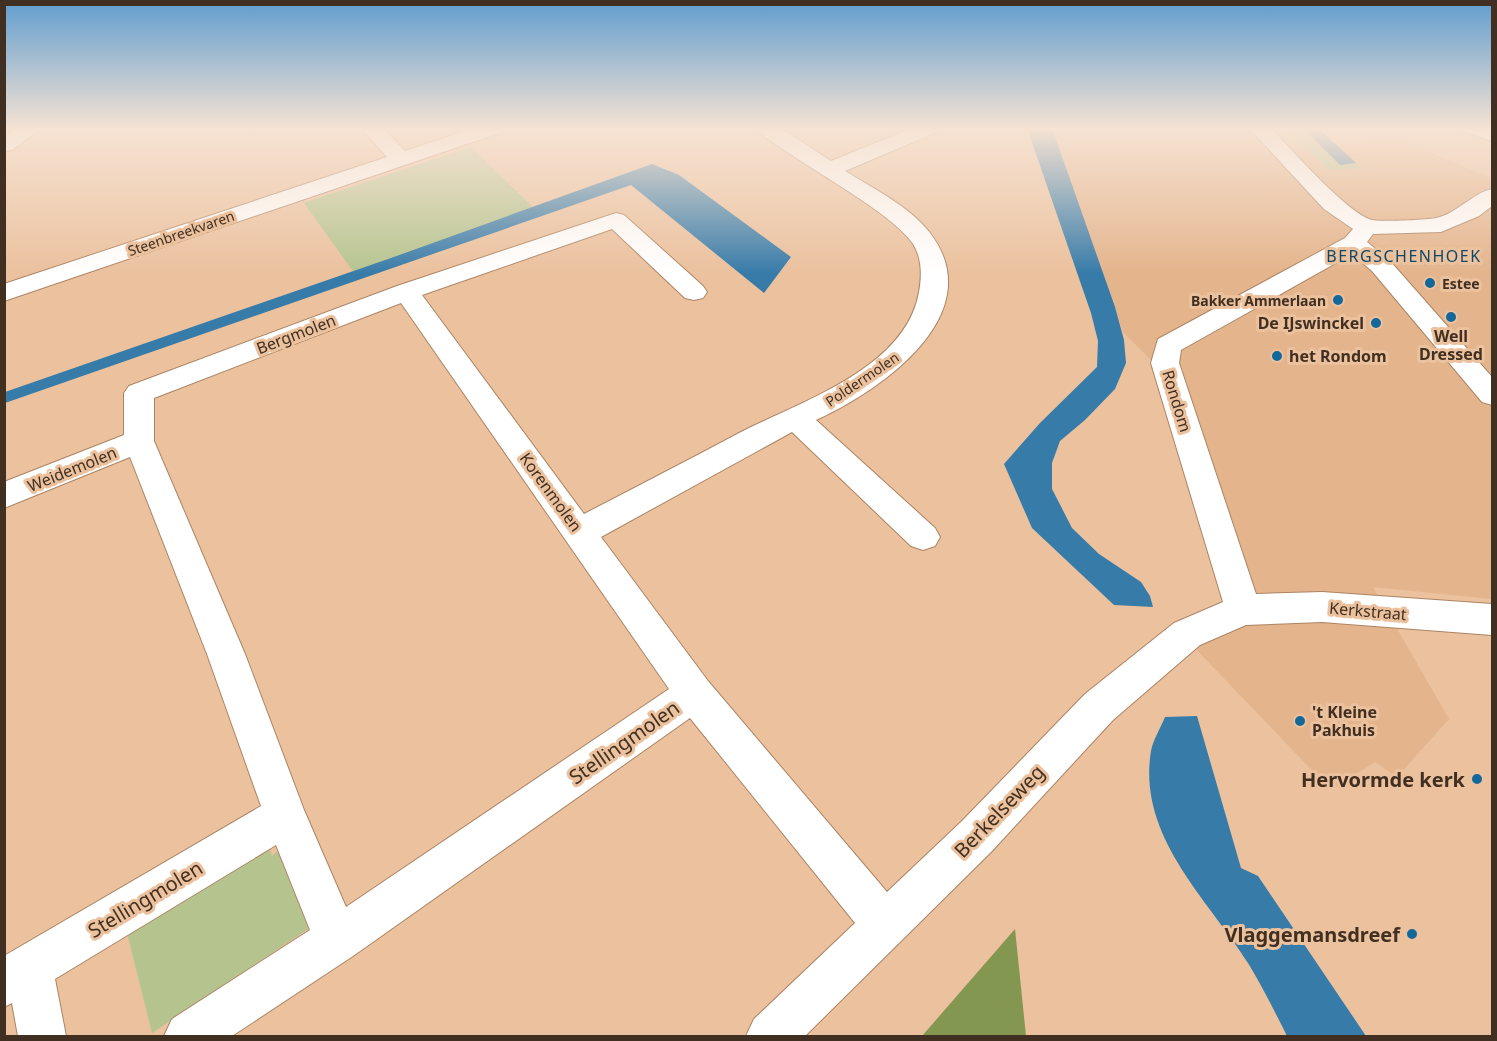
<svg xmlns="http://www.w3.org/2000/svg" width="1497" height="1041" viewBox="0 0 1497 1041" font-family="'Noto Sans',sans-serif">
	<style>
		.built { fill: #e4b48c }
		.green { fill: #b5c48f }
		.forest { fill: #849750 }
		.water { fill: #377ba9 }
		.lines { fill: none; stroke-linecap: round; stroke-linejoin: round }
		.minor-casing { stroke: #ac8463; stroke-width: 2 }
		.minor { fill: #fff; fill-rule: evenodd }
		.poi-dot { fill: #146899; stroke: #ebc19e; stroke-width: 2 }
		.labels { text-anchor: middle; dominant-baseline: central; stroke-width: 6; stroke-linejoin: round; paint-order: stroke }
		.far-street-label { font-size: 14px; fill: #413022; stroke: #ebc19e }
		.far-poi-label { font-size: 14px; font-weight: bold; fill: #413022; stroke: #ebc19e; text-anchor: start }
		.far-quarter-label { font-size: 16px; letter-spacing: 1.5px; fill: #0f4769; stroke: #ebc19e }
		.poi-label { font-size: 16px; font-weight: bold; fill: #413022; stroke: #ebc19e; text-anchor: start }
		.street-label { font-size: 16px; fill: #413022; stroke: #ebc19e }
		.near-street-label { font-size: 20px; fill: #413022; stroke: #ebc19e }
		.near-poi-label { font-size: 20px; font-weight: bold; fill: #413022; stroke: #ebc19e; text-anchor: end }
	</style>
	<rect width="100%" height="100%" fill="#ebc19e"/>
	<polygon class="built" points="1047,128 1257,128 1278,149 1402,141 1492,178 1492,599 1373,587 1449,719 1397,777 1375,762 1331,790 1189,642 1250,616 1183,392 1123,332"/>
	<g class="green">
		<polygon points="1286,128 1303,128 1340,164 1356,163 1363,168 1328,170"/>
		<polygon points="471,147 537,211 355,274 304,203"/>
		<polygon points="266,839 272,856 283,846 314,925 152,1033 124,921"/>
	</g>
	<polygon class="forest" points="1015,929 1026,1036 922,1036"/>
	<g class="water">
		<polygon points="1027,128 1052,128 1115,307 1124,340 1126,363 1115,389 1085,420 1060,441 1052,463 1052,489 1072,528 1099,554 1141,582 1150,596 1153,607 1114,605 1032,528 1004,464 1040,423 1097,367 1098,341 1091,313"/>
		<polygon points="1303,128 1318,128 1356,163 1340,165"/>
		<polygon points="652,164 679,175 791,257 764,293 631,185 5,403 5,392 391,258"/>
		<path d="M1197,716L1241,868L1258,876L1366,1036H1287C1275,1012 1262,986 1248,963C1207,898 1137,836 1151,751C1153,740 1161,727 1165,717Z"/>
	</g>
	<g class="lines">
		<g class="minor-casing">
			<g id="minor">
				<polygon points="17,128 41,128 12,150 4,151 4,136"/>
				<polygon points="361,128 383,128 405,151 474,128 505,128 502,132 4,301 4,284 387,157"/>
				<path d="M757,128H781L831,161L912,128H940L937,132L845,171C874,189 909,206 930,233C992,314 880,391 816,420L935,528L940,537L935,546L923,550L911,546L792,432L601,537L708,681L887,892L962,821L1085,694L1174,623L1223,602L1151,363L1158,339L1345,238L1353,229L1324,209L1249,128H1271C1290,148 1348,214 1372,220C1381,222 1426,220 1436,218C1457,214 1472,193 1492,189V206L1479,216L1441,232L1373,234L1367,242L1390,261L1492,377V405L1482,402L1372,271L1352,254L1181,350L1179,363L1256,594L1322,592L1492,604V635L1322,622L1246,625L1200,645L1113,720L992,851L805,1036H746L754,1019L855,923L690,718L353,956L232,1036H164L172,1019L310,930L276,845L55,979L66,1036H18L12,1003L4,1007V956L261,806L207,654L130,457L4,508V482L124,435V393L129,386L397,286L616,213L624,215L703,286L707,292L703,298L694,300L685,298L612,229L422,295L584,514C636,487 689,460 741,432C802,401 906,368 919,292C922,276 922,258 913,244C895,216 819,174 789,153C778,146 764,138 757,128ZM401,303L669,689L346,907L304,810L245,654L154,441V398Z"/>
				<polygon points="1463,128 1492,128 1492,141 1466,132"/>
			</g>
		</g>
		<use href="#minor" class="minor"/>
	</g>
	<linearGradient id="sky" x2="0" y2="1"><stop stop-color="#619dcf"/><stop offset="0.47" stop-color="#f6e3d3"/><stop offset="1" stop-color="#f6e3d3" stop-opacity="0"/></linearGradient>
	<rect width="1497" height="274" fill="url(#sky)"/>
	<g class="poi-dot">
		<circle cx="1430" cy="283" r="6"/>
		<circle cx="1338" cy="300" r="6"/>
		<circle cx="1451" cy="317" r="6"/>
		<circle cx="1376" cy="323" r="6"/>
		<circle cx="1277" cy="356" r="6"/>
		<circle cx="1300" cy="721" r="6"/>
		<circle cx="1477" cy="779" r="6"/>
		<circle cx="1412" cy="934" r="6"/>
	</g>
	<g class="labels">
		<g class="far-street-label">
			<text transform="translate(181 233) rotate(-19)">Steenbreekvaren</text>
			<text transform="translate(862 379) rotate(-34)">Poldermolen</text>
		</g>
		<g class="far-poi-label">
			<text x="1442" y="283">Estee</text>
			<text x="1326" y="300" text-anchor="end">Bakker Ammerlaan</text>
		</g>
		<g class="far-quarter-label">
			<text x="1404" y="256">BERGSCHENHOEK</text>
		</g>
		<g class="poi-label">
			<text x="1364" y="323" text-anchor="end">De IJswinckel</text>
			<text x="1451" y="336" text-anchor="middle">Well<tspan x="1451" dy="18">Dressed</tspan></text>
			<text x="1289" y="356">het Rondom</text>
			<text x="1312" y="712">'t Kleine<tspan x="1312" dy="18">Pakhuis</tspan></text>
		</g>
		<g class="street-label">
			<text transform="translate(296 334) rotate(-21)">Bergmolen</text>
			<text transform="translate(1177 401) rotate(73)">Rondom</text>
			<text transform="translate(72 469) rotate(-22)">Weidemolen</text>
			<text transform="translate(551 492) rotate(54)">Korenmolen</text>
			<text transform="translate(1368 611) rotate(5)">Kerkstraat</text>
		</g>
		<g class="near-street-label">
			<text transform="translate(624 742) rotate(-35)">Stellingmolen</text>
			<text transform="translate(999 811) rotate(-46)">Berkelseweg</text>
			<text transform="translate(145 899) rotate(-31)">Stellingmolen</text>
		</g>
		<g class="near-poi-label">
			<text x="1465" y="779">Hervormde kerk</text>
			<text x="1400" y="934">Vlaggemansdreef</text>
		</g>
	</g>
	<rect width="1497" height="1041" fill="none" stroke="#413022" stroke-width="12"/>
</svg>
